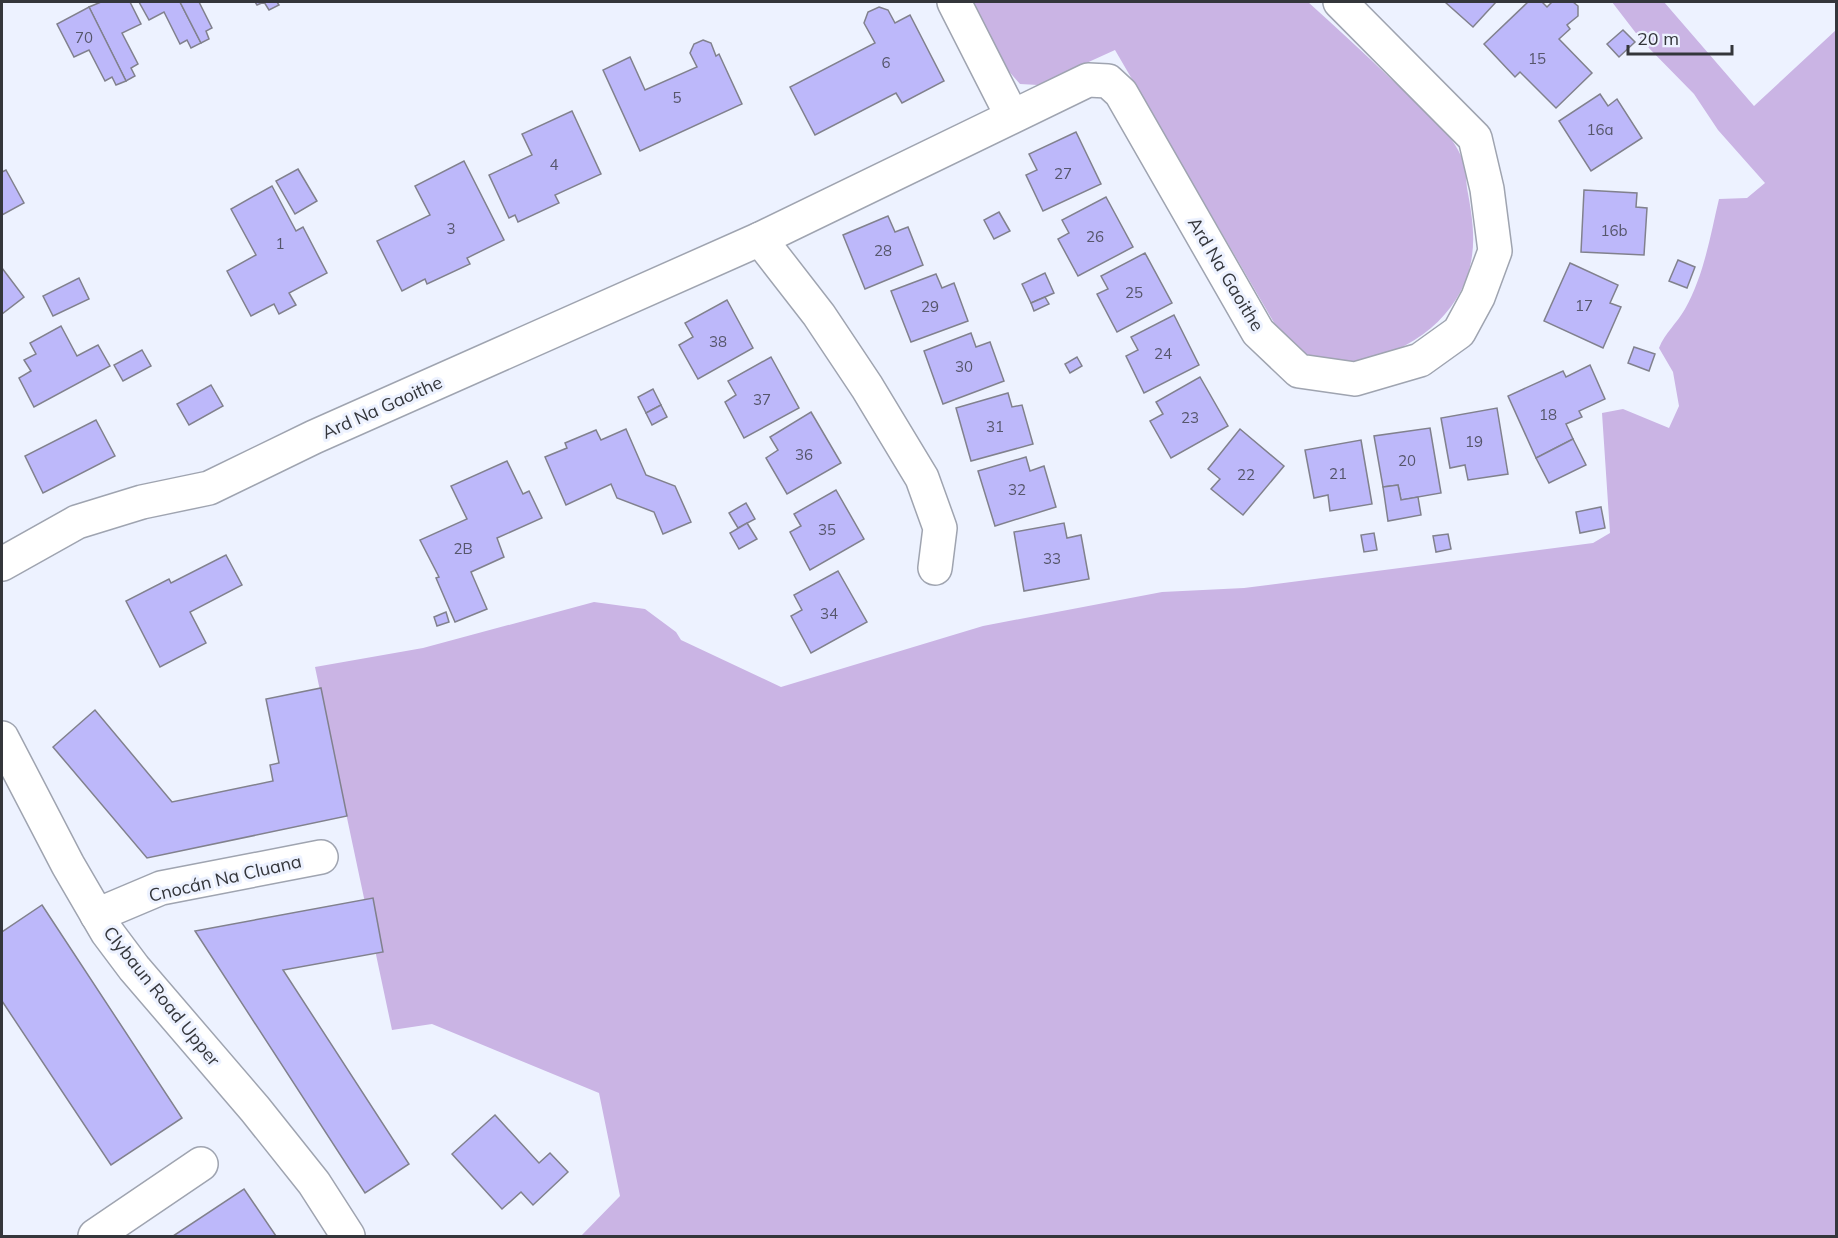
<svg xmlns="http://www.w3.org/2000/svg" width="1838" height="1238" viewBox="0 0 1838 1238" font-family="Mulish,sans-serif">
	<style>
		.green { fill: #cab4e4 }
		.building { fill: #bdb8fa; stroke: #81818d; stroke-width: 1.5 }
		.lines { fill: none; stroke-linecap: round; stroke-linejoin: round }
		.street-casing { stroke: #9fa4b0; stroke-width: 36 }
		.secondary-casing { stroke: #9fa4b0; stroke-width: 36 }
		.street { stroke: #fff; stroke-width: 33 }
		.secondary { stroke: #fff; stroke-width: 33 }
		.labels { text-anchor: middle; dominant-baseline: central; stroke-width: 6; stroke-linejoin: round; paint-order: stroke }
		.number-label { font-size: 15px; fill: #56566b }
		.street-label { font-size: 18px; fill: #34363b; stroke: #edf2ff }
	</style>
	<rect width="100%" height="100%" fill="#edf2ff"/>
	<g class="green">
		<path d="M972,2H1308C1336,27 1364,53 1391,79C1414,100 1453,131 1463,161C1466,169 1466,179 1467,188C1473,220 1478,250 1465,282C1445,331 1390,363 1338,362C1327,362 1313,361 1303,355C1294,350 1287,340 1280,333L1115,50L1038,85L1020,84L1006,68Z"/>
		<path d="M1612,2H1664L1754,106L1836,30V1236H581L620,1196L599,1093L432,1024L392,1030L315,667L423,648L594,602L645,609L676,632L681,640L781,687L983,626L1162,592L1244,588L1593,543L1610,533L1602,413L1623,409L1669,428L1679,406L1673,372L1659,348C1665,333 1677,323 1685,309C1704,275 1710,237 1719,199L1747,198L1765,183L1718,130L1694,94L1642,41Z"/>
	</g>
	<g class="building">
		<polygon points="101,2 130,2 141,24 122,33 138,64 131,68 135,76 126,81 89,7"/>
		<polygon points="139,2 180,2 201,43 191,48 187,40 180,44 164,12 149,20"/>
		<polygon points="180,2 199,2 212,28 206,31 209,39 201,43"/>
		<polygon points="255,2 277,2 279,5 269,10 264,2 257,5"/>
		<polygon points="1445,2 1496,2 1473,27"/>
		<polygon points="1528,2 1542,2 1547,7 1552,2 1573,2 1578,6 1578,16 1567,25 1570,29 1559,39 1592,73 1556,108 1520,72 1515,77 1484,44"/>
		<polygon points="89,7 126,81 116,85 112,77 105,81 89,50 74,57 57,24"/>
		<polygon points="879,7 888,10 895,23 910,15 944,81 902,103 896,93 815,135 790,87 875,43 864,23 868,12"/>
		<polygon points="1623,30 1635,42 1619,57 1607,44"/>
		<polygon points="703,40 711,43 716,56 719,54 742,104 640,151 603,70 630,57 645,90 697,67 690,53 694,44"/>
		<polygon points="1600,94 1608,106 1617,99 1642,138 1591,171 1559,121"/>
		<polygon points="572,111 601,174 555,195 559,203 518,222 515,215 509,218 489,175 532,155 522,134"/>
		<polygon points="1076,132 1101,184 1043,211 1026,175 1037,170 1029,154"/>
		<polygon points="464,161 504,240 467,258 470,264 427,284 425,279 402,291 377,241 430,215 415,186"/>
		<polygon points="298,169 317,201 295,214 276,181"/>
		<polygon points="6,170 24,203 2,215 2,172"/>
		<polygon points="272,186 296,231 303,227 327,273 289,293 296,305 279,314 274,304 251,316 227,271 256,255 231,209"/>
		<polygon points="1584,190 1637,193 1636,207 1647,208 1644,255 1581,252"/>
		<polygon points="1106,197 1133,247 1078,276 1058,239 1069,233 1062,220"/>
		<polygon points="999,212 1010,231 994,239 984,220"/>
		<polygon points="888,216 895,232 908,227 923,265 865,289 843,235"/>
		<polygon points="1145,253 1172,303 1117,332 1097,294 1108,289 1101,276"/>
		<polygon points="1678,260 1695,267 1687,288 1669,281"/>
		<polygon points="1570,263 1618,285 1610,303 1621,307 1603,348 1544,321"/>
		<polygon points="2,268 24,297 2,314"/>
		<polygon points="1045,273 1054,293 1031,303 1022,284"/>
		<polygon points="936,274 942,288 954,283 968,321 911,342 891,291"/>
		<polygon points="79,278 89,299 53,316 43,296"/>
		<polygon points="1045,297 1049,304 1034,311 1031,303"/>
		<polygon points="727,300 753,348 698,379 679,345 693,337 685,323"/>
		<polygon points="1174,315 1199,365 1144,393 1126,356 1138,350 1131,337"/>
		<polygon points="61,326 77,356 98,345 110,366 34,407 19,378 31,371 24,360 36,354 30,343"/>
		<polygon points="971,333 976,347 990,342 1004,381 943,404 924,351"/>
		<polygon points="1634,347 1655,354 1649,371 1628,363"/>
		<polygon points="142,350 151,366 123,381 114,365"/>
		<polygon points="771,357 799,408 744,438 725,402 736,395 728,381"/>
		<polygon points="1077,357 1082,366 1070,373 1065,364"/>
		<polygon points="1590,365 1605,399 1579,411 1582,417 1566,424 1573,439 1536,458 1508,396 1563,371 1566,377"/>
		<polygon points="1200,377 1228,426 1171,458 1150,421 1163,414 1156,402"/>
		<polygon points="211,385 223,406 189,425 177,404"/>
		<polygon points="653,389 661,405 646,413 638,397"/>
		<polygon points="1008,393 1012,407 1022,405 1033,444 971,461 956,408"/>
		<polygon points="661,405 667,417 652,425 646,413"/>
		<polygon points="1497,408 1508,474 1468,480 1465,465 1450,468 1441,418"/>
		<polygon points="811,412 841,463 787,494 766,458 778,450 770,437"/>
		<polygon points="96,420 115,456 43,493 25,456"/>
		<polygon points="1430,428 1441,493 1401,500 1398,485 1383,487 1374,436"/>
		<polygon points="626,429 646,475 675,486 691,522 663,534 654,512 617,498 611,484 566,505 545,457 567,448 565,443 596,430 601,440"/>
		<polygon points="1240,429 1284,466 1243,515 1211,489 1220,479 1208,469"/>
		<polygon points="1573,439 1586,465 1549,483 1536,458"/>
		<polygon points="1361,440 1372,504 1330,511 1328,495 1314,498 1305,450"/>
		<polygon points="1026,457 1030,471 1044,466 1056,507 995,526 978,471"/>
		<polygon points="507,461 523,494 529,491 542,518 497,538 504,557 471,572 487,609 455,622 436,578 439,577 420,540 467,519 451,486"/>
		<polygon points="1398,485 1401,500 1418,497 1421,515 1388,521 1383,487"/>
		<polygon points="836,490 864,539 810,570 790,532 801,526 794,514"/>
		<polygon points="746,503 755,519 738,528 729,513"/>
		<polygon points="1601,507 1605,528 1580,533 1576,512"/>
		<polygon points="747,523 757,539 739,549 730,533"/>
		<polygon points="1064,523 1067,538 1081,535 1089,579 1024,591 1014,532"/>
		<polygon points="1374,533 1377,550 1364,552 1361,535"/>
		<polygon points="1448,534 1451,549 1436,552 1433,536"/>
		<polygon points="226,555 242,585 190,612 206,643 160,667 126,601 169,579 171,583"/>
		<polygon points="838,571 867,622 811,653 791,616 802,610 794,595"/>
		<polygon points="446,612 449,622 437,626 434,617"/>
		<polygon points="321,688 347,816 147,858 53,747 95,710 172,802 273,781 270,765 279,763 266,699"/>
		<polygon points="373,898 383,952 283,970 409,1164 365,1193 195,931"/>
		<polygon points="42,905 182,1118 111,1165 2,1001 2,932"/>
		<polygon points="495,1115 539,1163 550,1153 568,1172 533,1205 521,1192 502,1209 452,1154"/>
		<polygon points="244,1189 276,1236 173,1236"/>
	</g>
	<g class="lines">
		<g class="street-casing">
			<g id="street">
				<polyline points="954,2 1012,116"/>
				<polyline points="760,239 819,315 867,387 922,478 940,528 935,568"/>
				<polyline points="2,564 77,522 142,502 209,488 314,437 760,239 1088,80 1108,81 1121,93 1258,332 1299,371 1355,379 1420,360 1459,332 1478,297 1495,251 1487,189 1475,138 1340,2"/>
				<polyline points="97,915 161,888 321,857"/>
				<polyline points="95,1236 201,1164"/>
			</g>
		</g>
		<g class="secondary-casing">
			<polyline id="secondary" points="2,738 68,865 107,932 134,968 255,1109 314,1183 348,1236"/>
		</g>
		<use href="#street" class="street"/>
		<use href="#secondary" class="secondary"/>
	</g>
	<g class="labels">
		<g class="number-label">
			<text x="84" y="37">70</text>
			<text x="1537" y="58">15</text>
			<text x="886" y="62">6</text>
			<text x="677" y="97">5</text>
			<text x="1600" y="129">16a</text>
			<text x="554" y="164">4</text>
			<text x="1063" y="173">27</text>
			<text x="451" y="228">3</text>
			<text x="1614" y="230">16b</text>
			<text x="1095" y="236">26</text>
			<text x="280" y="243">1</text>
			<text x="883" y="250">28</text>
			<text x="1134" y="292">25</text>
			<text x="1584" y="305">17</text>
			<text x="930" y="306">29</text>
			<text x="718" y="341">38</text>
			<text x="1163" y="353">24</text>
			<text x="964" y="366">30</text>
			<text x="762" y="399">37</text>
			<text x="1548" y="414">18</text>
			<text x="1190" y="417">23</text>
			<text x="995" y="426">31</text>
			<text x="1474" y="441">19</text>
			<text x="804" y="454">36</text>
			<text x="1407" y="460">20</text>
			<text x="1338" y="473">21</text>
			<text x="1246" y="474">22</text>
			<text x="1017" y="489">32</text>
			<text x="827" y="529">35</text>
			<text x="463" y="548">2B</text>
			<text x="1052" y="558">33</text>
			<text x="829" y="613">34</text>
		</g>
		<g class="street-label">
			<text transform="translate(1226 274) rotate(59)">Ard Na Gaoithe</text>
			<text transform="translate(382 407) rotate(-24)">Ard Na Gaoithe</text>
			<text transform="translate(225 878) rotate(-13)">Cnocán Na Cluana</text>
			<text transform="translate(162 996) rotate(51)">Clybaun Road Upper</text>
		</g>
	</g>
	<rect width="1838" height="1238" fill="none" stroke="#34363b" stroke-width="6"/>
	<path d="M1628 45v9h104v-9" fill="none" stroke="#34363b" stroke-width="3"/>
	<text x="1637" y="45" font-size="18" fill="#34363b" stroke="#edf2ff" stroke-width="4.5" paint-order="stroke">20 m</text>
</svg>
